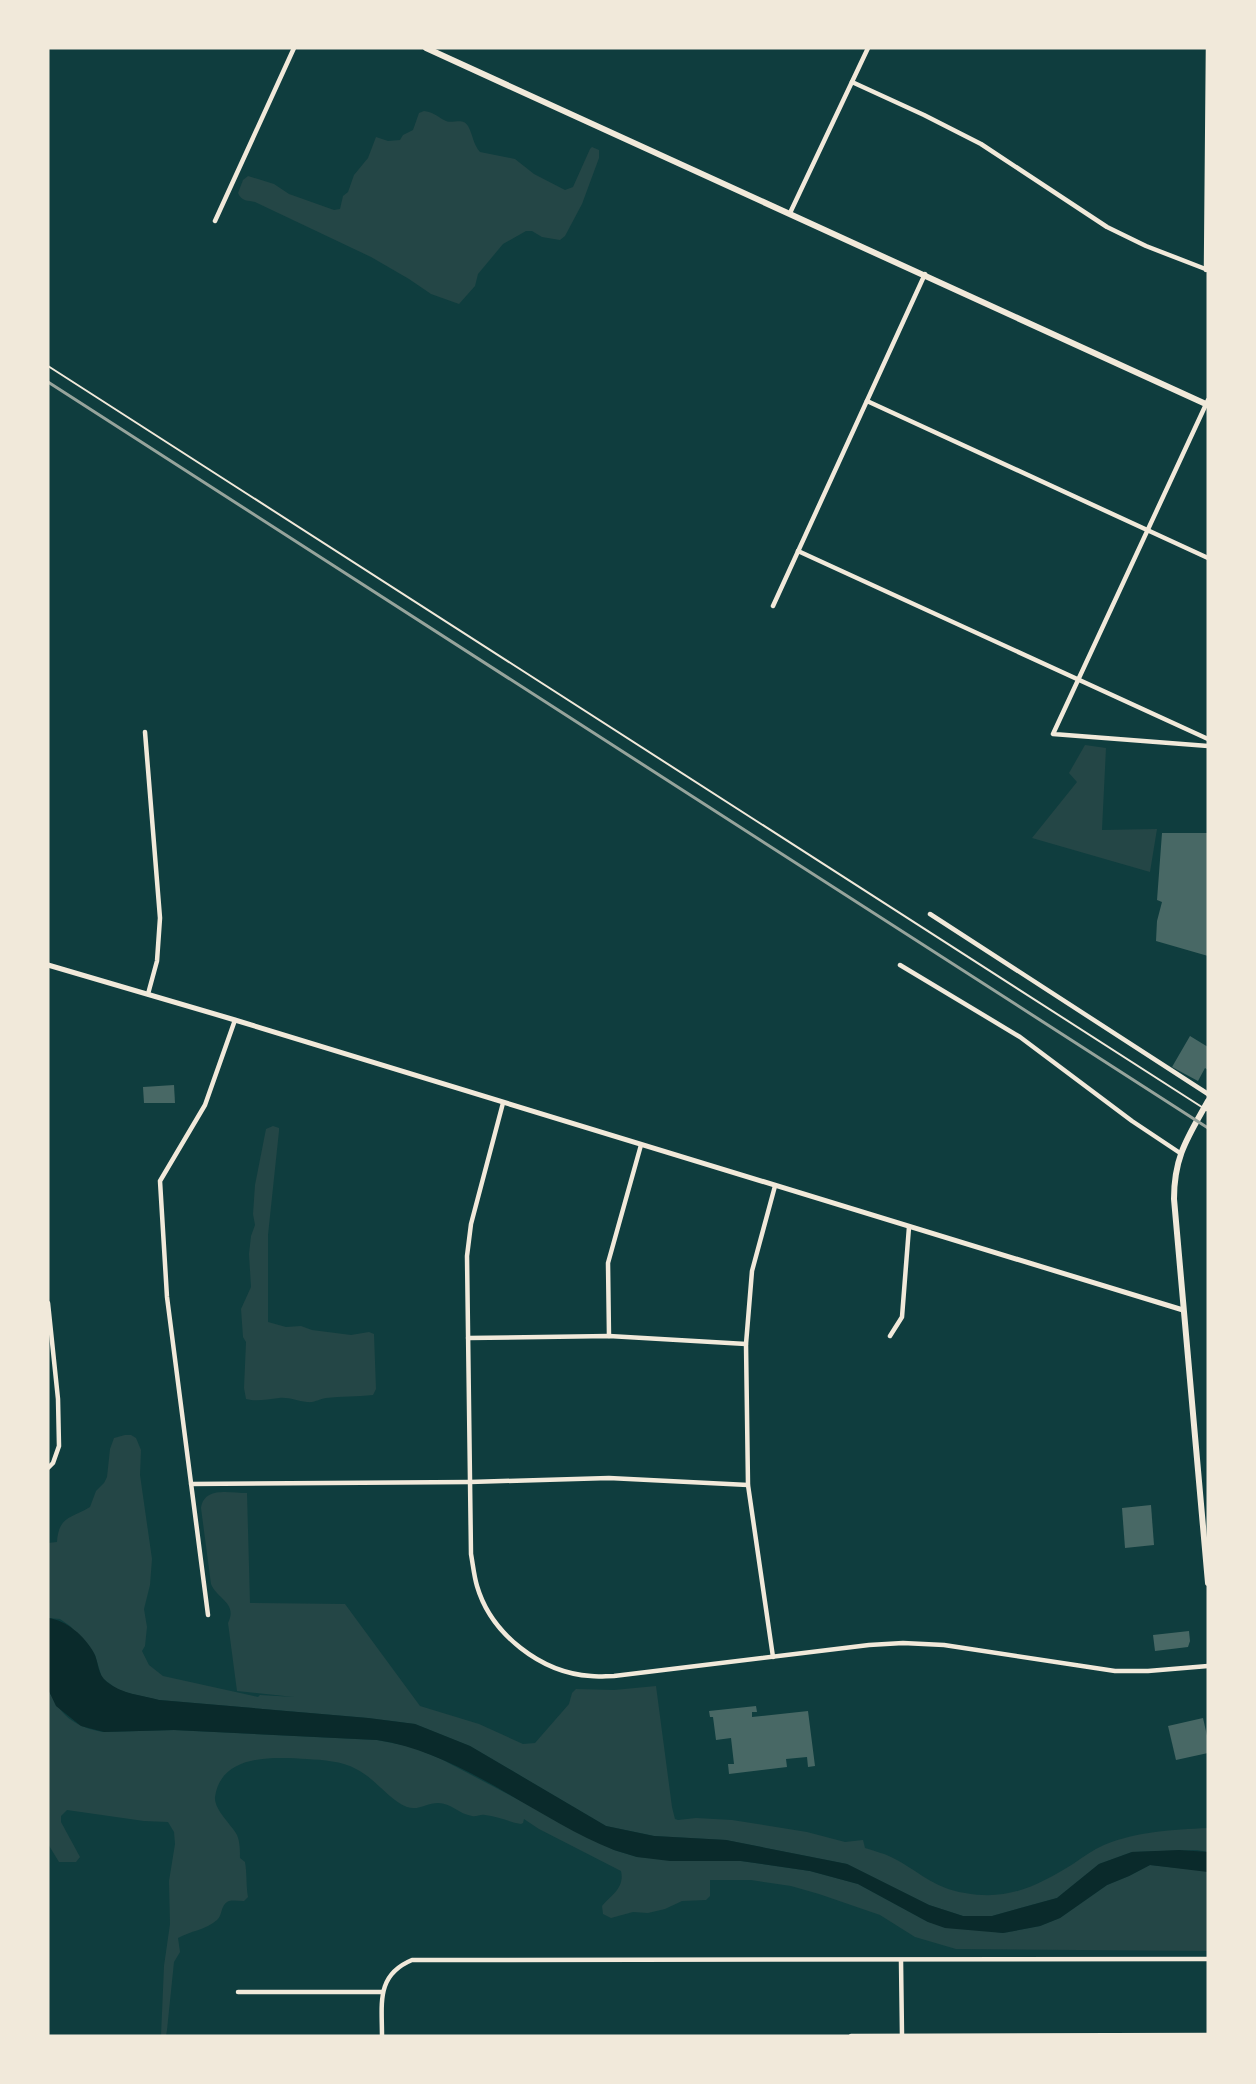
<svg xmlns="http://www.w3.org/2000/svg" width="1256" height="2084" viewBox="0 0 1256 2084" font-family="Karla,sans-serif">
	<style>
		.green { fill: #244646 }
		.water { fill: #0a2a2b }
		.building { fill: #486865 }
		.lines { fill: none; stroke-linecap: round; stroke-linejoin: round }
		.service { stroke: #f1e9da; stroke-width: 2 }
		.minor { stroke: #f1e9da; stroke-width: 4.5 }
		.tertiary { stroke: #f1e9da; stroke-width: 5 }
		.secondary { stroke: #f1e9da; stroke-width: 6 }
		.rail { stroke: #97a49c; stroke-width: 3 }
	</style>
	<rect width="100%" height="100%" fill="#0f3d3e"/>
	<g class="green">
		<path d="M424,111C436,113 437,117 446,121C453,124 463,117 468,126C473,135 473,144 480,152L515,159L534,174L565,190L573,187L590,149L592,147L599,150V158L582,204L565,236L560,240L542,237L532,231H526L503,244L478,274L475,286L459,304L431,294L409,279L371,257L255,202C248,200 242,202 238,193L243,180L248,176L274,184L289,194L334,210L340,209L343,196L348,192L354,175L368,158L376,137L388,141L400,140L403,135L413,130L419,113Z"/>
		<polygon points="1085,745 1106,748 1102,830 1157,829 1150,872 1032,838 1077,782 1069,773"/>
		<path d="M273,1126L279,1128V1131L268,1235V1322L286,1327L301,1326L312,1330L351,1335L369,1332L374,1334L376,1389L373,1395C357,1397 341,1396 326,1398C319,1399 314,1403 307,1402C297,1401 289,1397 279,1398C267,1399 258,1402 246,1399L244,1388L246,1342L243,1337L241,1309L251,1287L249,1254L251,1236L255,1225L253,1214L255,1185L266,1129Z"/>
		<path d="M125,1435H131L136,1438L141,1450L140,1475L152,1559L150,1585L144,1609L147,1627L145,1646L142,1651L149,1665L163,1676L258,1697L260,1695L294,1697L237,1691L228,1623C238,1603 217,1599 211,1584L201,1508C204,1486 230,1493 247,1493L250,1603L345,1604L420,1706L479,1724L523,1744L535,1743L569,1704L572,1693L576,1689L614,1690L656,1686L672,1807L675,1819L678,1820L696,1818L732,1820L807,1832L845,1842L863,1840L865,1848C874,1851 883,1853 891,1857C918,1870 932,1888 965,1893C1008,1901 1037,1886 1073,1864C1083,1857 1093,1850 1104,1845C1138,1831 1172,1830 1208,1828V1852L1197,1850L1132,1852L1099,1864L1057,1898L992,1916H963L929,1905L847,1864L726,1840L654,1836L606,1826L470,1746L415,1724L368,1718L159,1700L128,1693L117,1689L102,1678L95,1655L70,1626L60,1619L48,1618V1543L57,1542C59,1516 70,1519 90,1507L96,1491L104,1483L107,1477L110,1449L114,1438Z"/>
		<path d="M48,1689C60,1715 74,1727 103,1732L174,1730L377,1740L412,1747L441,1759L614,1850L637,1857L741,1861L810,1871L858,1884L928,1922L1003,1933L1040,1926L1060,1918L1107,1885L1129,1876L1150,1865L1208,1871V1951L956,1949L915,1937L880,1915L819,1894L791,1886L751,1880H710V1896L706,1900L682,1901L665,1909L648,1913L633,1912L611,1918L603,1914L602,1906C611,1895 625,1888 621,1871L539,1829L524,1819L523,1823L521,1824C509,1822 497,1816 485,1815C481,1814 476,1817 472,1816C459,1814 451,1803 438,1803C427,1803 418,1811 407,1807C389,1800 375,1778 356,1769C342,1761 323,1760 307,1759C276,1757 221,1753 215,1797C214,1810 231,1824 237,1835C240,1842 240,1851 240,1858L245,1862C247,1873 246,1886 248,1897L244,1901C239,1901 234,1900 229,1901C220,1905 223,1915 217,1920C206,1930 190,1931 178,1938L180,1952L174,1962L167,2030L166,2036H161L164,1966L170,1924L169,1881L175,1844L174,1832L168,1822L144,1821L67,1810L61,1816V1822L80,1857L76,1862H59L48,1844Z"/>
	</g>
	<path class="water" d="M48,1618C66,1620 85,1636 94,1653C99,1663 97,1674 107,1682C122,1694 141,1695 159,1700L368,1718L415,1724L470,1746L606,1826L654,1836L726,1840L847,1864L929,1905L963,1916H992L1057,1898L1099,1864L1132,1852L1179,1850L1208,1852V1872L1150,1865L1129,1876L1107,1885L1060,1918L1040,1926L1003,1933L945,1928L928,1922L858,1884L810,1871L741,1861H670L637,1857L614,1850C534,1818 463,1753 377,1740L174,1730L104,1732L81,1726L56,1706L48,1689Z"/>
	<g class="building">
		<polygon points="1162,833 1208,833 1208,956 1156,941 1157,921 1162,902 1157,900"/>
		<polygon points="1190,1036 1208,1047 1208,1070 1205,1068 1198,1081 1172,1067"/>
		<polygon points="174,1085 175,1103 144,1103 143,1087"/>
		<polygon points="1151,1505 1154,1545 1125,1548 1122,1508"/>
		<polygon points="1189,1631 1190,1641 1188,1647 1155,1651 1153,1635"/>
		<polygon points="756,1706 757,1712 752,1712 752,1717 808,1711 815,1766 808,1767 807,1757 786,1759 787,1767 729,1774 728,1764 734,1764 731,1738 716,1740 713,1717 710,1717 709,1711"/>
		<polygon points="1203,1718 1208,1740 1208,1753 1176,1760 1168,1726"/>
	</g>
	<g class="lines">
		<polyline class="service" points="48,366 1208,1111"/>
		<g class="minor">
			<polyline points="852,82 924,115 981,144 1107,227 1146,246 1208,270"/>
			<polyline points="790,213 868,48"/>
			<polyline points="215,221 294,48"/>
			<polyline points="1206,270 1208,48"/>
			<polyline points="1208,400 1053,734 1208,746"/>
			<polyline points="867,401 1208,558"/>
			<polyline points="798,551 1208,739"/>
			<polyline points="773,606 925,274"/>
			<polyline points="145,732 160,918 157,961 148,994"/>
			<polyline points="930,914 1208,1094"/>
			<polyline points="900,965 1020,1037 1132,1121 1180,1153"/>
			<path d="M503,1103L471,1224L467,1256L471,1554C473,1565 474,1576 477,1586C491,1634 541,1673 591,1676C598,1677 606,1676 614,1676L869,1645L903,1643L944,1645L1115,1671H1148L1208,1666"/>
			<polyline points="48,1303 58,1399 59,1446 53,1463 48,1468"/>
			<polyline points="609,1336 608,1263 641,1145"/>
			<polyline points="890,1336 902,1317 909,1227"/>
			<polyline points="468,1338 609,1336 746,1344"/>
			<polyline points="191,1484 470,1482 609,1478 748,1485"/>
			<polyline points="208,1615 167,1297 160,1181 205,1105 235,1020"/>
			<polyline points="773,1657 748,1485 746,1344 752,1271 775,1186"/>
			<polyline points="901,1961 902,2035"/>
			<polyline points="238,1992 382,1992"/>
			<path d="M382,2036C382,2003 376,1975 412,1960L1208,1959"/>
			<polyline points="851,2036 1208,2035"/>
		</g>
		<polyline class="tertiary" points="48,965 235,1020 1183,1310"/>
		<g class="secondary">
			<polyline points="426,48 1208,405"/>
			<path d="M1208,1101C1188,1137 1174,1156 1174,1199L1208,1583"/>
		</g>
		<polyline class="rail" points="48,382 1208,1128"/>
	</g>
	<rect width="1256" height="2084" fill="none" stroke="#f1e9da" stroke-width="99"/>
</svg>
